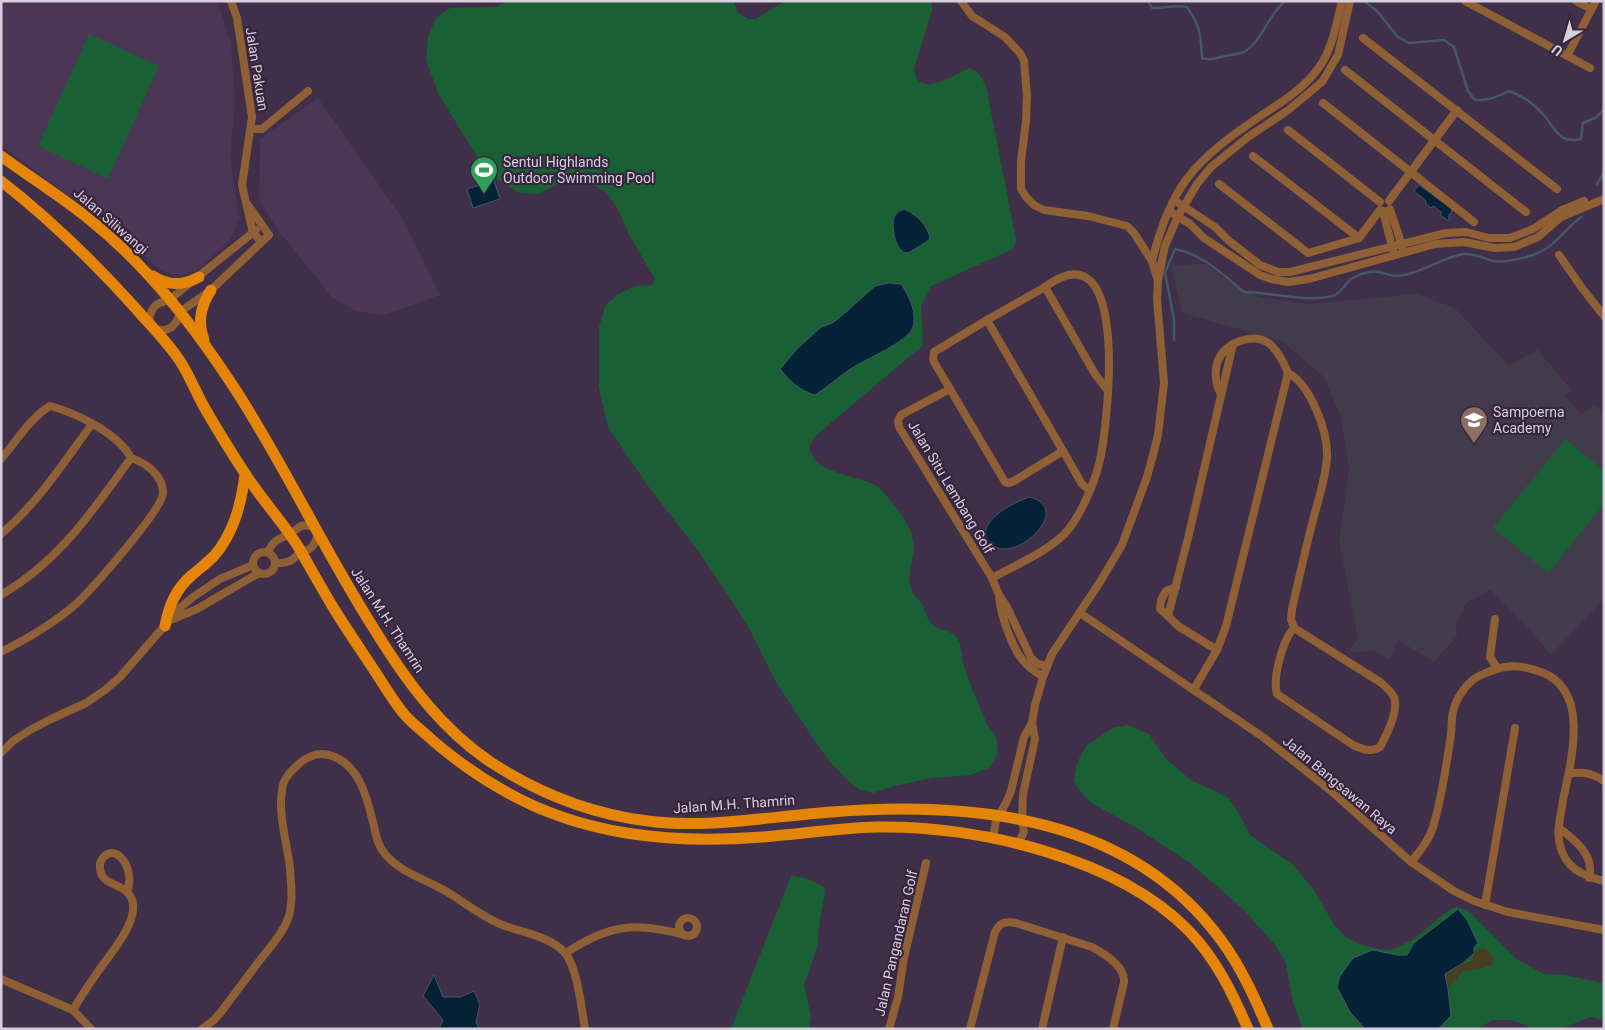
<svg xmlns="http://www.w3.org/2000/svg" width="1605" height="1030" viewBox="0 0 1605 1030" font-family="Roboto,sans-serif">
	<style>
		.built { fill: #4b3655 }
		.education { fill: #423b4b }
		.green { fill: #196135 }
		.sand { fill: #473e1e }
		.water { fill: #052236; stroke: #445668 }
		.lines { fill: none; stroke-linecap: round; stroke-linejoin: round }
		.stream { stroke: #445668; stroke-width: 2.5 }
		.street { stroke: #8f6035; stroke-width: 8 }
		.primary { stroke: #e48408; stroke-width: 11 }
		.labels { text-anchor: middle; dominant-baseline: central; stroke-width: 4.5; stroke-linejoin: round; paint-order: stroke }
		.street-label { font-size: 14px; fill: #d8cedd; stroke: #36253d }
		.poi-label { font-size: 14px; fill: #d8cedd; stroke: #36253d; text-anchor: start }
	</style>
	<rect width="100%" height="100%" fill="#402f48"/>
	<g class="built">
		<polygon points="1,1 216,1 219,6 231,44 235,103 230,154 239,219 230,240 201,268 181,276 162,271 113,229 1,145"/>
		<polygon points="318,98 402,218 440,295 384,315 355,311 331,296 278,230 259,200 260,139"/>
	</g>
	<polygon class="education" points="1205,264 1231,283 1259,297 1307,304 1416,294 1455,308 1508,365 1538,350 1572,391 1564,396 1581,414 1595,405 1604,414 1604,599 1551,655 1529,629 1490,590 1466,603 1456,624 1457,636 1434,662 1398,640 1390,660 1374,651 1348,652 1358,639 1339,541 1349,470 1341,417 1324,377 1282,341 1182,313 1171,265"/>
	<g class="green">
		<path d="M505,1H734L737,12L748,19H756L785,1H931L932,10L914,69C917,100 953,75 969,68C979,71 981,77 986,86L1016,240L1013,249L931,286L921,307L923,337L922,346L813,438C797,471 855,475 873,484C879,487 886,495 890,500C899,510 910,526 913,539C917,553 907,570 910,584C911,595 919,598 923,606C926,614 928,621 934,626C941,630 949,631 955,635L960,644L963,663L971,686L987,724L996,737L998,753L993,762L988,768L971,775L932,778L894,786L873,793L860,790L846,779L826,757L803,723L776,682L751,632L736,607L699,552L648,486L608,427L599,388V327L605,306L617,295L635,286L652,285L655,279L628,233L618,209L607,193L588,181L578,179H566L539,194L520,193L501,182L483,166L439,95L426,60L428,37L436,18L450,8L496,7Z"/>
		<polygon points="89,34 159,66 108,179 38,146"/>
		<polygon points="1565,439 1604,471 1604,504 1548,573 1493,528"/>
		<polygon points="1128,725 1149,734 1167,760 1191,780 1227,797 1236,808 1250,835 1292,864 1314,890 1333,923 1344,936 1359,944 1379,949 1391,950 1411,941 1449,910 1457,907 1467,910 1516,959 1544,974 1564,975 1604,983 1604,1020 1590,1017 1561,1029 1532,1029 1523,1024 1510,1020 1492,1020 1478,1029 1303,1029 1293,1003 1286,963 1275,945 1243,909 1190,863 1135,827 1093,804 1082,794 1074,781 1077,763 1086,746 1113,728"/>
		<path d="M791,876C803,876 814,881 824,887L825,894L820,918L817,948L804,985L811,1017L809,1029H731Z"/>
	</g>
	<polygon class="sand" points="1485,948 1493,957 1492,965 1476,970 1463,971 1448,989 1444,974 1463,963 1472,961 1474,953 1478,949"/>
	<g class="water">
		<polygon points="494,181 500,199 473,208 467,189"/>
		<polygon points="1419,185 1452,209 1451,214 1449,214 1449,220 1446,220 1445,218 1441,216 1441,212 1433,206 1431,208 1425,203 1426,201 1414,191"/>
		<path d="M904,209C917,215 928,225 930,239C928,241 909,253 907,253C895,252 890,224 895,216C897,212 900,211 904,209Z"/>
		<path d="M889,283L901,284C909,296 917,312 913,327C908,342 866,359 852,368C839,376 828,387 815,395C800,391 790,381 780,369L797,349L820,328L834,322L846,312L875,286Z"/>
		<path d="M1030,497C1069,508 1028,550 1004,549C998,549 991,546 988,541C975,522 1015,501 1030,497Z"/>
		<polygon points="1458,909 1467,920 1478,943 1474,948 1474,953 1463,963 1445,974 1448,989 1451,1016 1438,1029 1365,1029 1350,1012 1337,987 1340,976 1353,958 1373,950 1397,955 1407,955 1414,943"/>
		<polygon points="434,975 443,997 460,997 474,991 480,1004 476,1022 479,1029 439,1029 443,1020 423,996"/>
	</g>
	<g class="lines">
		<g class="stream">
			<path d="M1148,1L1152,8C1164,9 1174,4 1187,7C1200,25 1201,36 1202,58C1210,61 1217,58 1225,56C1231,55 1238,54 1244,52C1263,40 1268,15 1285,1"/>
			<path d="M1364,1L1377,11L1398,37L1409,43L1444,40L1454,47L1468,91L1475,100C1488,101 1498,97 1509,91C1523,96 1532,102 1542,113C1556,128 1557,144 1581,139L1583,123L1595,118L1604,110"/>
			<polyline points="1604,118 1604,119"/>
			<polyline points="1597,184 1604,173"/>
			<path d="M1174,340V319L1165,273L1175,249C1204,255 1222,274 1244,292C1272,292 1309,304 1335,295C1341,292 1346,283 1351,279C1356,276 1363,273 1369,272C1379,269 1389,277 1398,276C1421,274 1443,257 1463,254C1474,253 1483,258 1493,261C1504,263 1527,258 1538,253C1555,246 1566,228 1581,217"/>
		</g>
		<g class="street">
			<polyline points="231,1 237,18 252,117 242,185 253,233 261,241"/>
			<polyline points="961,1 972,16 1005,37 1020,53 1024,61 1027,96 1026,121 1021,162 1021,189 1026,197 1034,205 1044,210 1088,216 1127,226 1134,233 1152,261 1158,281 1157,299 1164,383 1158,435 1153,455 1147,477 1122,545 1100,582 1052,654 1043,677 1035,705 1032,723 1035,739 1023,794 1022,819 1024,832 1018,844"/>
			<polyline points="1465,1 1590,68"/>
			<polyline points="1576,1 1591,9"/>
			<polyline points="1363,38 1557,189"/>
			<polyline points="1567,56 1596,1"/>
			<polyline points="1345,70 1526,212"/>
			<polyline points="1323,103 1474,222"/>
			<polyline points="251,129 262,129 308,91"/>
			<polyline points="1288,130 1380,202"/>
			<polyline points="1253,156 1359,238"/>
			<polyline points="1219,184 1308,253 1359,238 1380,210"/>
			<polyline points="1174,200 1215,227 1228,240 1260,265 1278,272 1290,272 1446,233 1466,232 1489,238 1510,238 1533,229 1562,210 1584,201"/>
			<polyline points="1389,201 1457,110"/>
			<polyline points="1390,209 1403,249"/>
			<polyline points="1169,211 1190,224 1204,238 1260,275 1271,279 1288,282 1309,279 1435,244 1464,242 1495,248 1514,247 1538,237 1561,217 1604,199"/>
			<polyline points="1383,211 1393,251"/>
			<polyline points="1559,255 1582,288 1604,316"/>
			<path d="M1152,261C1159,233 1169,203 1186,180C1205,154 1235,133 1262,115C1282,102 1306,87 1320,66C1333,47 1336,24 1342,1"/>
			<polyline points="1158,280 1165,246 1178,216 1197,184 1211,167 1248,137 1287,111 1322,82 1338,55 1350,1"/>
			<polyline points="987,320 1045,287"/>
			<path d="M148,322C153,306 153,304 169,300L256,230"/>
			<polyline points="155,330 165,330 172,327 177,321 180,312 211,290 269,235 248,205"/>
			<path d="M1288,373C1311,385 1328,432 1327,457C1326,477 1319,497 1314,516C1306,547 1299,578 1292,609L1291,619L1294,628"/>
			<polyline points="950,389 901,415 898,421 899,427 992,578 999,595 1007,607 1031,658 1038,664 1047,666"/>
			<path d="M1221,395C1212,376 1213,356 1233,344"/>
			<polyline points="1063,451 1014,481 1009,483 1005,482 934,362 933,359 934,352 987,320 1063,451 1082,484 1089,490"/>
			<path d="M1,459C16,442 30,418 50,406C76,413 118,433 131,458C146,463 163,475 163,493C163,509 91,590 76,604C54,623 27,639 1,652"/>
			<path d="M1,534C38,503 64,462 92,424"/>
			<circle cx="264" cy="563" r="11"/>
			<path d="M268,552C273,541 278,539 288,535C299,531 296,522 313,527"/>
			<path d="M275,563C287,564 293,561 301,551C312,551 315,544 318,534"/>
			<path d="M992,578C1014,566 1053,549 1068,530C1081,514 1094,484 1099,464C1108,427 1132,222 1045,287L1095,374L1108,391"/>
			<path d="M1176,587L1166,591L1161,600L1160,609L1168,616L1189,534L1233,344C1264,329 1277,346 1288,373L1226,626L1217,650L1194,689"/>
			<path d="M1,595C60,561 92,511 131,458"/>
			<path d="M999,595C1000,614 1013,652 1027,665C1032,670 1038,673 1043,677"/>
			<polyline points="1080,613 1263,737 1330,790 1411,862 1454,891 1474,901 1508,912 1604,930"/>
			<polyline points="1168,616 1178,626 1217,650"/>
			<polyline points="173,619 197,609 259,573"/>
			<polyline points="1495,619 1490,657 1497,668"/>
			<path d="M1294,628L1380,682C1385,686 1391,691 1394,697C1399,710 1386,736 1380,747C1371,753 1362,749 1353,745L1277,694C1272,679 1283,639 1294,628Z"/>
			<polyline points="1,753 13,741 30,730 49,720 86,703 105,690 120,677 181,607 193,597 220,579 253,565"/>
			<path d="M1569,774C1581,771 1593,773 1604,781"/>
			<path d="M1559,828C1575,840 1595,855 1589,878"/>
			<polyline points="993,839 996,820 1006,803 1011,791 1024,737 1032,723"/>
			<path d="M1411,862C1420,851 1429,840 1433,827C1441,801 1447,762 1451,734C1452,727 1451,719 1453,712C1456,698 1467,682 1479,676C1502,665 1516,663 1541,672C1591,690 1571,761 1563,800C1561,815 1556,831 1560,845C1565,868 1583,876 1604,881"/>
			<polyline points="1485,905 1515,728"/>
			<circle cx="688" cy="927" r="9"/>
			<path d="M566,953C608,925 635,921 684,935"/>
			<polyline points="1,979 73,1010 91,1029"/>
			<path d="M73,1010C81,996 90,983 99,970C110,954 148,912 127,892C117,882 98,885 100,863C111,838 137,865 127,892"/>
			<path d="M202,1029L214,1020L221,1012C233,996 245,980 257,964C267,950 281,937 287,921C294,905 291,885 290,868C287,843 278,815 282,790C283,778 292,770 300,763C311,754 322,751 335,757C360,768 367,798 373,822C376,834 377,845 385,854C400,872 422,878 442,889C462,900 479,915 500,924C521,933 549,935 565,953C577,966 582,1011 585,1029"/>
			<polyline points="889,1029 898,997 904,958 926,863"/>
			<path d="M970,1029L995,932C1000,922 1006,921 1016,923L1092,947C1105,954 1125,966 1124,982L1113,1029"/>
			<polyline points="1042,1029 1063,937"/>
		</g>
		<g class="primary">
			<path d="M1,156C31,178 62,197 90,220C149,267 196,329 237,392C287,470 326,554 376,632C407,682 442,730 492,763C540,794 591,814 648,821C705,829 774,816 832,812C973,801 1130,816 1221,940C1241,967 1255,998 1268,1029"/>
			<path d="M1,181C51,220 96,264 138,311C152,327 168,343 180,361C189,375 195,390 203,405C216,428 231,452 246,475C262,500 283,522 299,548C311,569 323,591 336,612C349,633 363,653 376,673C385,687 394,702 404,714C409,720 416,726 422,731C446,753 473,773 501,789C581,836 672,844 763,837C801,834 839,828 877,827C977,825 1118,858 1189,931C1216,959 1233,994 1248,1029"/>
			<path d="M153,276C168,286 183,286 199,277"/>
			<path d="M204,340C197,321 201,306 211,290"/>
			<path d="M165,626C169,606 175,590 191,576C199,569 207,563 214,556C234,533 241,504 245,475"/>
		</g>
	</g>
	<defs>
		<g id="stadium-pin" transform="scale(1.4375)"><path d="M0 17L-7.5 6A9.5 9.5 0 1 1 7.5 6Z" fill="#2e9e5b" stroke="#36253d"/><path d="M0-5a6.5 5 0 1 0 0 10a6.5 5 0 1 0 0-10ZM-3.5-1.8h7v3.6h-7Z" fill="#fff"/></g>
		<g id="school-pin" transform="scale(1.4375)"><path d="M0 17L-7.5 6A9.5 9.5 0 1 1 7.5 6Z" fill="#8d6e63" stroke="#36253d"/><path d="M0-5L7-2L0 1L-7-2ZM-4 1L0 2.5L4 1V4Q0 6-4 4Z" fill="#fff"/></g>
	</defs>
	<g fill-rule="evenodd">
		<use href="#stadium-pin" x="484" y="170"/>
		<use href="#school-pin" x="1474" y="420"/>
	</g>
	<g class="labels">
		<g class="street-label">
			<text transform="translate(257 69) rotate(81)">Jalan Pakuan</text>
			<text transform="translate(111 221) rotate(41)">Jalan Siliwangi</text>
			<text transform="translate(951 487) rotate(59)">Jalan Situ Lembang Golf</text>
			<text transform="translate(388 620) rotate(57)">Jalan M.H. Thamrin</text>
			<text transform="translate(1340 785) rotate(40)">Jalan Bangsawan Raya</text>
			<text transform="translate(734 804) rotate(-4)">Jalan M.H. Thamrin</text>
			<text transform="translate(896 943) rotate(-77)">Jalan Pangandaran Golf</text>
		</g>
		<g class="poi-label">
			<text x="503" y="162">Sentul Highlands<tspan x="503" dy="16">Outdoor Swimming Pool</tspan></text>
			<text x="1493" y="412">Sampoerna<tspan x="1493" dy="16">Academy</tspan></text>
		</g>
	</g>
	<rect width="1605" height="1030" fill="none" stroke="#d8cedd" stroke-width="5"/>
	<g transform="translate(1565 40) rotate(218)" stroke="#36253d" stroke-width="4" paint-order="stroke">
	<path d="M0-4L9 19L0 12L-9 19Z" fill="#d8cedd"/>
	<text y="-8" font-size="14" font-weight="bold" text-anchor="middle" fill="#d8cedd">U</text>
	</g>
</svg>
